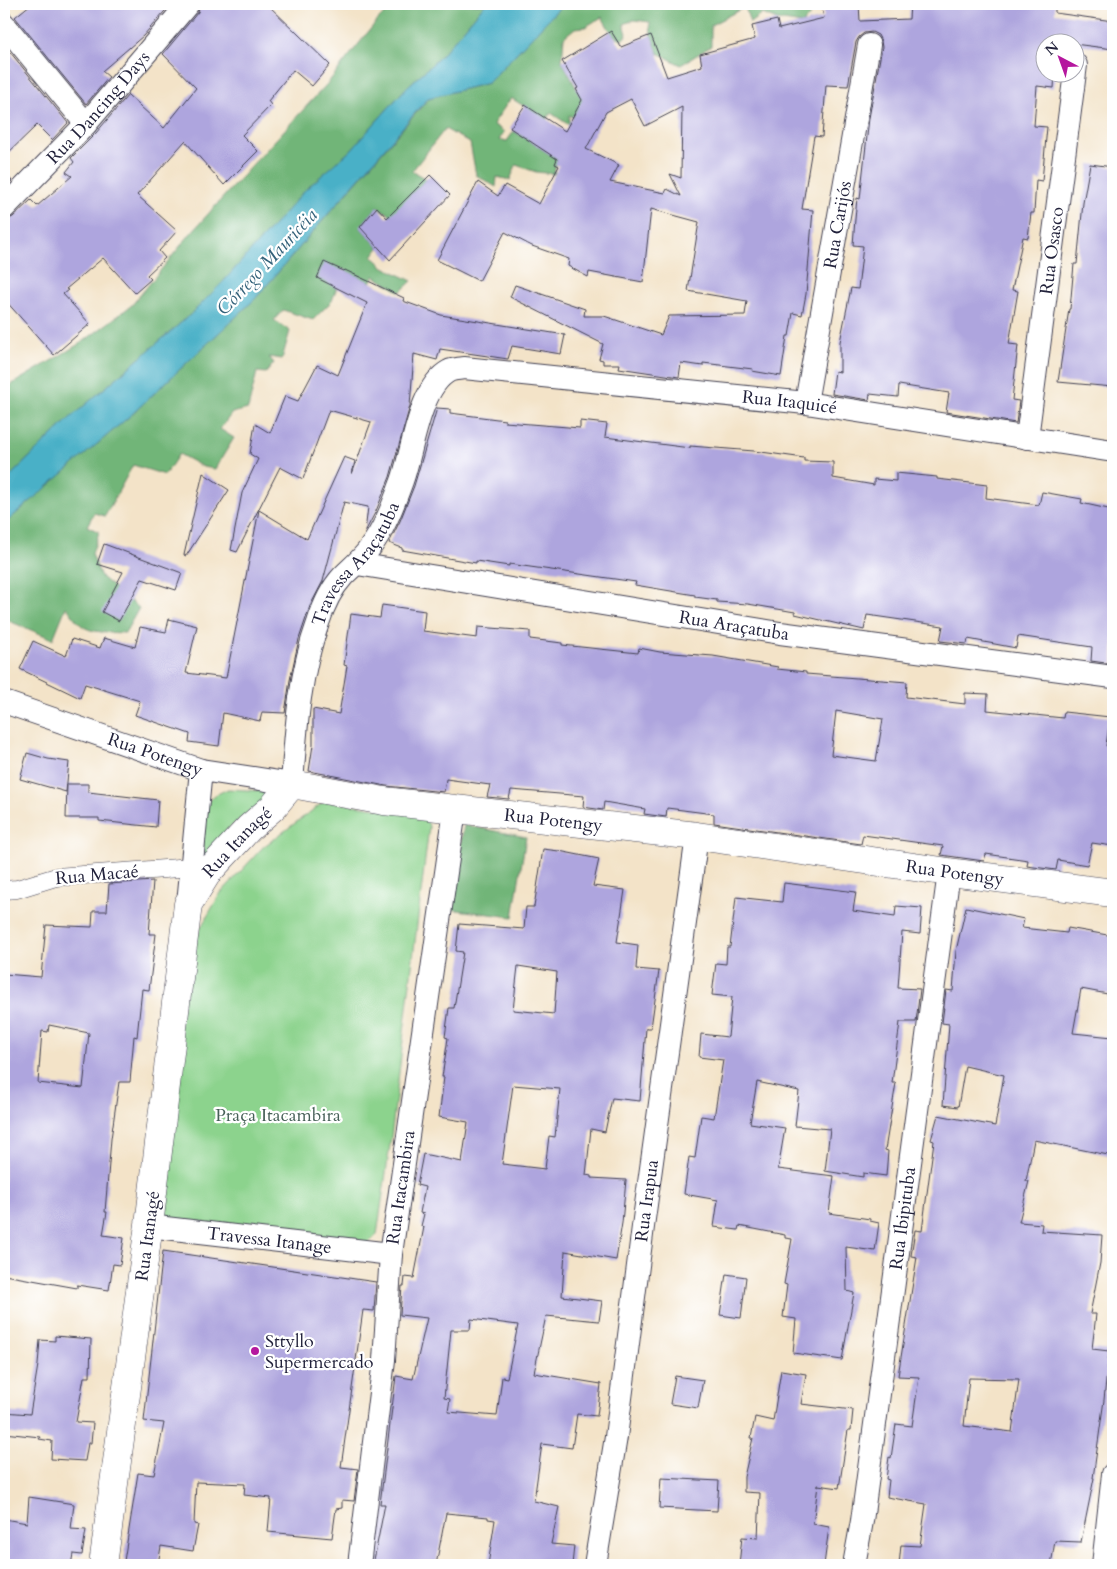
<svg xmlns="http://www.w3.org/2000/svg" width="1117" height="1569" viewBox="0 0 1117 1569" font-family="Cardo,serif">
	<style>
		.green { fill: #8cd38d; stroke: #577a64 }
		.forest { fill: #71b578; stroke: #4a6c5a }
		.water { fill: #49b0c7; stroke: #366981 }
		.building { fill: #aea5de; fill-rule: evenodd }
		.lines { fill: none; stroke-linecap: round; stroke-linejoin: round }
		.pedestrian-casing { stroke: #413f50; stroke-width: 19 }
		.minor-casing { stroke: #413f50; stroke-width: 24 }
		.secondary-casing { stroke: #413f50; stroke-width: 29 }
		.pedestrian { stroke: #fff; stroke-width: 18 }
		.minor { stroke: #fff; stroke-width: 22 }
		.secondary { stroke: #fff; stroke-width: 28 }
		.poi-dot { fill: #b5179e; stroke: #fff; stroke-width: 2 }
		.labels { text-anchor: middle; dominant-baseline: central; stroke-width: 4.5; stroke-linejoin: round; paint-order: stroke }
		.street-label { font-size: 18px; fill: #22223b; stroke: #fff }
		.park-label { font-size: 18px; fill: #476058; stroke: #fff }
		.poi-label { font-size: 18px; fill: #22223b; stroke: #fff; text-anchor: start }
		.water-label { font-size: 19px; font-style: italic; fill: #34627a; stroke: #fff }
	</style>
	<rect width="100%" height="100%" fill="#fff"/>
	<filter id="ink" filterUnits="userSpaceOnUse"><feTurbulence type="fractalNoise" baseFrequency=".02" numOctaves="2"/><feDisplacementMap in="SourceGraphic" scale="10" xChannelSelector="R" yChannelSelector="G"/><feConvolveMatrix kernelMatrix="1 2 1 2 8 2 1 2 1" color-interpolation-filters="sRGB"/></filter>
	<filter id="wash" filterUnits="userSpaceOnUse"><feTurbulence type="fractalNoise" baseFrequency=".0096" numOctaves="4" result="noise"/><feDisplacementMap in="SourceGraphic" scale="20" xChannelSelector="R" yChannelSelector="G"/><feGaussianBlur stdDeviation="1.12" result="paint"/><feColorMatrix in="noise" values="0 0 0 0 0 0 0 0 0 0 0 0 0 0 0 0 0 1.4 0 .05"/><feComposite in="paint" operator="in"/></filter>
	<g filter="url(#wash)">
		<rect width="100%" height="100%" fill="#f3e3c8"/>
		<g class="green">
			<polygon points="228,789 281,792 247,814 228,829 201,873 204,805 215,795"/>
			<polygon points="325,801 426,815 429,827 391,1138 377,1235 363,1247 150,1217 189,963 200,929 220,894 263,847"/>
		</g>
		<g class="forest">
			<polygon points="394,4 485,4 439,58 407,87 350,151 306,189 223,282 190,315 70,418 4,482 4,389 84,341 132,305 191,233 253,164 327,84 376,22"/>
			<path d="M563,4H816L815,10L802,24L777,20L762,14L750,23L745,7L711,25V46L681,65L658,53L651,35L650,22L634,20L624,24L627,34L622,40L612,34L602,17L585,27L575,28L564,37L562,61L590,114L578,120L569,115V125L551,113L546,120L511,98L493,124L504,132L499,140L507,141L514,131L557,159L554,174L536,172L516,165L510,180L497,177L496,187L476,175L470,143L445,129L412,171L426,179L411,194L396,218L377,207L360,227L379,248L372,256L384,267L412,281L400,292L374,276L370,282L343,269L332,301L313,320L283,310L274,320L290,331L282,359L269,357L274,363L266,373L257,372L248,409L232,413L220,429L234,438L215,469L203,467L179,454L165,475L133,465L105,516L94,513L87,526L99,532L92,554L101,577L139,608L125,633C112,632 91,634 81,625C75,620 72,613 66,607L53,639L4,619V524L131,415L255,299L429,98L488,83Z"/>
			<polygon points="464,825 526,837 513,917 449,909"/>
		</g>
		<polygon class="water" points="485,4 563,4 488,83 428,98 255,299 131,415 4,524 4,482 70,418 190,315 223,282 306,189 350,151 407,87 439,58"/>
		<g id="blocks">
			<g class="building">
				<polygon points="31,4 171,4 143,36 102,71 109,77 86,104 15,17"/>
				<polygon points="201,4 267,4 330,65 312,86 293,70 268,101 271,105 242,135 258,151 224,185 185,141 137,195 177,231 159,251 165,258 147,275 151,279 135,293 103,258 66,289 68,290 63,294 90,324 54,355 4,299 4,221 13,217 31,200 37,206 72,176 66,172 74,162 71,158 96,133 128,95 164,128 196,88 163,54 198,12"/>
				<path d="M821,4H859L860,21L909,19L910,4H1055V13L1113,21V49L1074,44V42H1044V72H1055L1054,88L1037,86L1034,126L1047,127L1042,181L1036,180L1034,213H1031L1028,238L1023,237L1012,290L1018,291L1009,344L1018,345L1012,400L1019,401L1016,423L946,412L949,393L899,385L898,397L870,394L869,400L832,394L835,371L840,372V342L851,288L858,289L863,246L853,245L855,219L857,198L860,199L869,118L882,47L881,41L878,35L872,32L864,33L859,37L856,42L848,86L826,85L822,137L814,136L802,209L813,210L806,294L802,315L793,313L789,336H787L781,376L752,371L753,369L703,363V366L681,363L679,377L619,368L620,364H603V360L599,359L603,344L510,297L515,285L585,309L584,316H604L661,335L669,316L745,315L747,301L688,291L699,222L651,209L643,282L589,272L588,277L568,266L569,259L532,246L505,232L479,281L437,260L478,182L498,196L505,185L539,204L559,166L555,164L557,159L510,128L525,105L565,131L582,100L576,89L578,88L562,61L611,31L621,47L651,35L667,77L702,66L700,54L755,39L752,26L777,20L779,29L824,18ZM631,99L645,126L682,107L681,178L670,174L681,196L667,189L665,193L610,182L619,165L586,149L606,112Z"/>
				<polygon points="10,52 68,123 52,140 37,125 4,157 4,58"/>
				<polygon points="1090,164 1113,167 1113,387 1058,382 1069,309 1070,309 1074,264 1077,264 1083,203"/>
				<polygon points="4,172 12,181 4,189"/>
				<polygon points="430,175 450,195 390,260 360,227 377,207 387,218"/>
				<polygon points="324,262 344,271 345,270 404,298 403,301 441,315 565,335 561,354 512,346 508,359 440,349 437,360 414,354 410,406 390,477 376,511 365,532 368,507 344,502 323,581 310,606 299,639 290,680 285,713 262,712 260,721 223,713 219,746 189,742 190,734 135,715 140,701 85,684 80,698 20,669 33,641 66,656 72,639 100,648 104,638 135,647 140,627 166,632 169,619 197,626 186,673 226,678 259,510 307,539 344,457 355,461 352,474 371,422 329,410 303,479 280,467 237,552 231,550 242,493 258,459 250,454 255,424 270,433 285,396 298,401 317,365 338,375 367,303 317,278"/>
				<polygon points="437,408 450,409 450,413 505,420 505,422 580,428 580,421 607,424 605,437 690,448 690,446 754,451 804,458 804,461 833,462 833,478 874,485 874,479 896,481 896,473 937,477 937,479 987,485 986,498 1039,505 1042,492 1082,499 1081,503 1113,510 1113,664 1091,661 1092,647 1018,636 1016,648 968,639 967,644 940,641 943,626 867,615 864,630 795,614 795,612 748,604 717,602 717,600 695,597 695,595 635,585 636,582 509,564 509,566 476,561 476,563 402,550 402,548 389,543 400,521 414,486"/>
				<polygon points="203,473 229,490 186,556 184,555"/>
				<polygon points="104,544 182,573 176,590 142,579 119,621 102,612 123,572 97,564"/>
				<path d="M382,605L425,611L423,631L477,638L478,627L530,631V639L562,643V645L638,653L639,648L660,652L713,656L778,667L777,669L806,672V674L907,682L906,697L965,704V693L988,694L987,710L1063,718L1064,712L1110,717L1106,746L1113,747V846L1092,843L1087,865L1058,860L1056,870L1027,866L1028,860L986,854L984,861L941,855L943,846L863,835L861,844L714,823V814L667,808L666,817L644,814L645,809L604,802L603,810L583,807L584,796L511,790L509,799L487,797L490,785L446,779L444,792L386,786L309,771L313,745V709L339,714L347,666L344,665L351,614L380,618ZM836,711L883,719L876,761L831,755Z"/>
				<polygon points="27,753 48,759 69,762 66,792 20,779"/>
				<polygon points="67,784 88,784 88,792 158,800 156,827 99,821 99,818 66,818"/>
				<path d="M543,849L559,851L599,859L593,886L625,890L617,942L638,945L636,969L659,971L651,1028H646L640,1101L612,1098L605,1132L591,1129L586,1175L591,1176V1178L626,1180L622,1223L616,1260L565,1251L562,1296L602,1301L599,1321L546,1316L534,1373L601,1384L597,1416L577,1414L572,1448L542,1444L534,1501L559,1507L551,1544L574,1546L572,1565H488L495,1520L488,1519V1517L446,1513L436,1565H373L385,1504H380L396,1376L413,1379L427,1318L400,1315L402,1286H404L405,1277L414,1278L424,1227L421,1226L424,1214L420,1213L425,1187L417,1185L423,1154L462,1162L468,1122L439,1117L444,1077H442L448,1038L445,1037L449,1008H454L463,952L456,951L459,924L524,929L526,907H534ZM518,966L557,972L554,1014L513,1010ZM513,1085L560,1089L555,1137L549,1136L545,1169L502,1164ZM471,1319L518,1325L507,1378L502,1377L497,1416L448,1412L450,1399L444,1398L451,1330H470Z"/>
				<path d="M153,881L149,934H156L149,990L142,989L137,1037L134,1036L130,1082H119L111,1139L105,1212H107L103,1235L124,1238L120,1265L113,1264L109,1290L77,1285V1288L4,1275V974L41,977L46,925L92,927L93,911H107L109,884ZM49,1025L89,1033L83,1088L38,1083L42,1031L48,1032Z"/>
				<polygon points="784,883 856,892 853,911 895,917 896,906 922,908 920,934 902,932 898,988 920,989 916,1022 900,1022 892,1083 896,1083 885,1150 888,1151 886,1176 863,1173 863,1177 825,1171 830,1129 795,1126 799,1091 757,1082 750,1123 785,1128 778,1169 834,1176 829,1213 870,1219 870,1221 879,1223 875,1251 846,1247 847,1291 854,1293 842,1360 793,1353 796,1319 783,1317 787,1285 784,1284 792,1239 785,1238 785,1235 739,1226 738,1230 714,1227 718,1200 684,1194 689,1157 695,1158 701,1116 714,1118 723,1060 699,1057 701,1034 728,1037 732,997 712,995 716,963 726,964 727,947 730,947 736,897 782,902"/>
				<path d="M966,907L1024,919L1022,928L1067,933L1068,928L1113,936V995L1081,989L1073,1033L1113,1037V1156L1034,1140L1026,1181H1029L1019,1222L1042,1224L1041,1231L1102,1235L1100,1263L1090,1314H1096L1092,1349L1109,1351L1104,1400L1093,1478H1094L1081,1542L1055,1541L1051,1565H899L901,1545L920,1546L926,1504L887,1497L889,1480L886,1479L889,1457L891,1458L896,1424L912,1426L919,1377L898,1376L917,1257L911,1256L915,1230L922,1231L934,1141L931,1140L938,1115L995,1126L1004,1075L965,1066L958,1107L943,1105L949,1024L942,1023L946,990L953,991L956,951ZM969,1378L1019,1379L1012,1432L964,1426Z"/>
				<polygon points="163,1251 376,1282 374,1311 363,1310 341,1467 358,1469 354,1501 342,1500 342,1508 336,1509 332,1538 268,1532 271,1498 244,1495 245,1484 196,1482 194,1524 198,1525 193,1551 161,1546 158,1565 146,1565 124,1561 138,1473 154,1475 164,1423 144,1421"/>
				<polygon points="726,1274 746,1277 741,1318 720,1315"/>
				<polygon points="55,1336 91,1339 90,1377 84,1377 76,1422 93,1423 91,1443 88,1443 85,1461 51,1459 52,1441 39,1439 40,1437 4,1433 4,1412 30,1414 38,1365 40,1340 55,1341"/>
				<polygon points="781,1370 806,1374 801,1404 853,1410 851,1430 848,1430 839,1488 818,1485 813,1524 829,1527 824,1565 739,1565 742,1537 758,1538 760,1493 744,1492 744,1477 753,1438 751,1438 755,1417 773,1421"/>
				<polygon points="675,1376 703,1380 698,1408 670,1404"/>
				<polygon points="661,1478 719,1481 717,1511 659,1508"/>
				<polygon points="29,1497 74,1504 71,1529 86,1530 82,1555 73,1554 71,1565 4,1565 4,1519 27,1523"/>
			</g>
		</g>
	</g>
	<g filter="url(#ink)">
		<use href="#blocks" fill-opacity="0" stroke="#413f50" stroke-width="1"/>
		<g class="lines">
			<g class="pedestrian-casing">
				<polyline id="pedestrian" points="4,890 17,889 56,877 192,867"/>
			</g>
			<g class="minor-casing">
				<g id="minor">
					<polyline points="4,24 86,124"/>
					<path id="s1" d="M4,208L86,124L188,4"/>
					<path id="s2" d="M806,403L869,45"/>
					<path id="s3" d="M1027,438L1076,65"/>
					<path id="s4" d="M357,564L780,633L1113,677"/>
					<path id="s5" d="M4,702L201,770L292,784C296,729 299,675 318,623C323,607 331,589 343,576C352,567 361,560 369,549C384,530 394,503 402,481C413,451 419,387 449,371C453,369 459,369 464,368L806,403L1113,451"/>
					<polyline points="188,903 201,770"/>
					<path id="s6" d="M148,1226L391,1254"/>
					<path id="s7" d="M359,1565L384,1360L391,1254L455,810"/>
					<path id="s8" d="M595,1565L616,1437L644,1219L697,836"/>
					<path id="s9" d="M854,1565L862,1521L949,872"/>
					<polyline points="1103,1565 1113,1474"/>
				</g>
			</g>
			<g class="secondary-casing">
				<g id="secondary">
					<path id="s10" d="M103,1565L150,1217L188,904L208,872L249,828L273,807L292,784L384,801L697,836L949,872L1113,893"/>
				</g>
			</g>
			<use href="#pedestrian" class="pedestrian"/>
			<use href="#minor" class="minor"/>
			<use href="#secondary" class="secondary"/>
		</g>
	</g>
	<circle class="poi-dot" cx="255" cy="1351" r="5"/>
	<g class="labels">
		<g class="street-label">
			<text stroke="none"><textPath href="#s1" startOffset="138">Rua Dancing Days</textPath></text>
			<text stroke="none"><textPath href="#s2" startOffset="181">Rua Carijós</textPath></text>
			<text stroke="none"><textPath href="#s3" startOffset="189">Rua Osasco</textPath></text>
			<text stroke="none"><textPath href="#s5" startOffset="1096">Rua Itaquicé</textPath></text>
			<text stroke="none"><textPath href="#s5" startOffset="535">Travessa Araçatuba</textPath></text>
			<text stroke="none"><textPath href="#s4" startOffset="382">Rua Araçatuba</textPath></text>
			<text stroke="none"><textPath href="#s5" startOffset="160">Rua Potengy</textPath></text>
			<text stroke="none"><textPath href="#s10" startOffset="1090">Rua Potengy</textPath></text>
			<text stroke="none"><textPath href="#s10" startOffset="746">Rua Itanagé</textPath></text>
			<text stroke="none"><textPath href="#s10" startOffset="1495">Rua Potengy</textPath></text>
			<text transform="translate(97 875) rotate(-5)">Rua Macaé</text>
			<text stroke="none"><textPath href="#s7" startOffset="380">Rua Itacambira</textPath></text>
			<text stroke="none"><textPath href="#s8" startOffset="368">Rua Irapua</textPath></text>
			<text stroke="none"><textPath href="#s9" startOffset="350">Rua Ibipituba</textPath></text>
			<text stroke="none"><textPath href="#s10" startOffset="332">Rua Itanagé</textPath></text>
			<text stroke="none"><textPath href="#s6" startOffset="122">Travessa Itanage</textPath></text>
		</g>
		<g class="park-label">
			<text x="278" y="1115">Praça Itacambira</text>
		</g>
		<g class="poi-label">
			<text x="265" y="1341">Sttyllo<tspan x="265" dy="21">Supermercado</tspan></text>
		</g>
		<g class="water-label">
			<text transform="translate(267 262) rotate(-47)">Córrego Mauricéia</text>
		</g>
	</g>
	<rect width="1117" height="1569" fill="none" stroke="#fff" stroke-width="20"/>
	<g transform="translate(1060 58) rotate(319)"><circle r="24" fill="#ffffff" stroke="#a7a7b1"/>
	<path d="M0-4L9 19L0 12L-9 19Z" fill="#b5179e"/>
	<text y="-8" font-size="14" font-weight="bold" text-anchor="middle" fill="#22223b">N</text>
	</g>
</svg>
